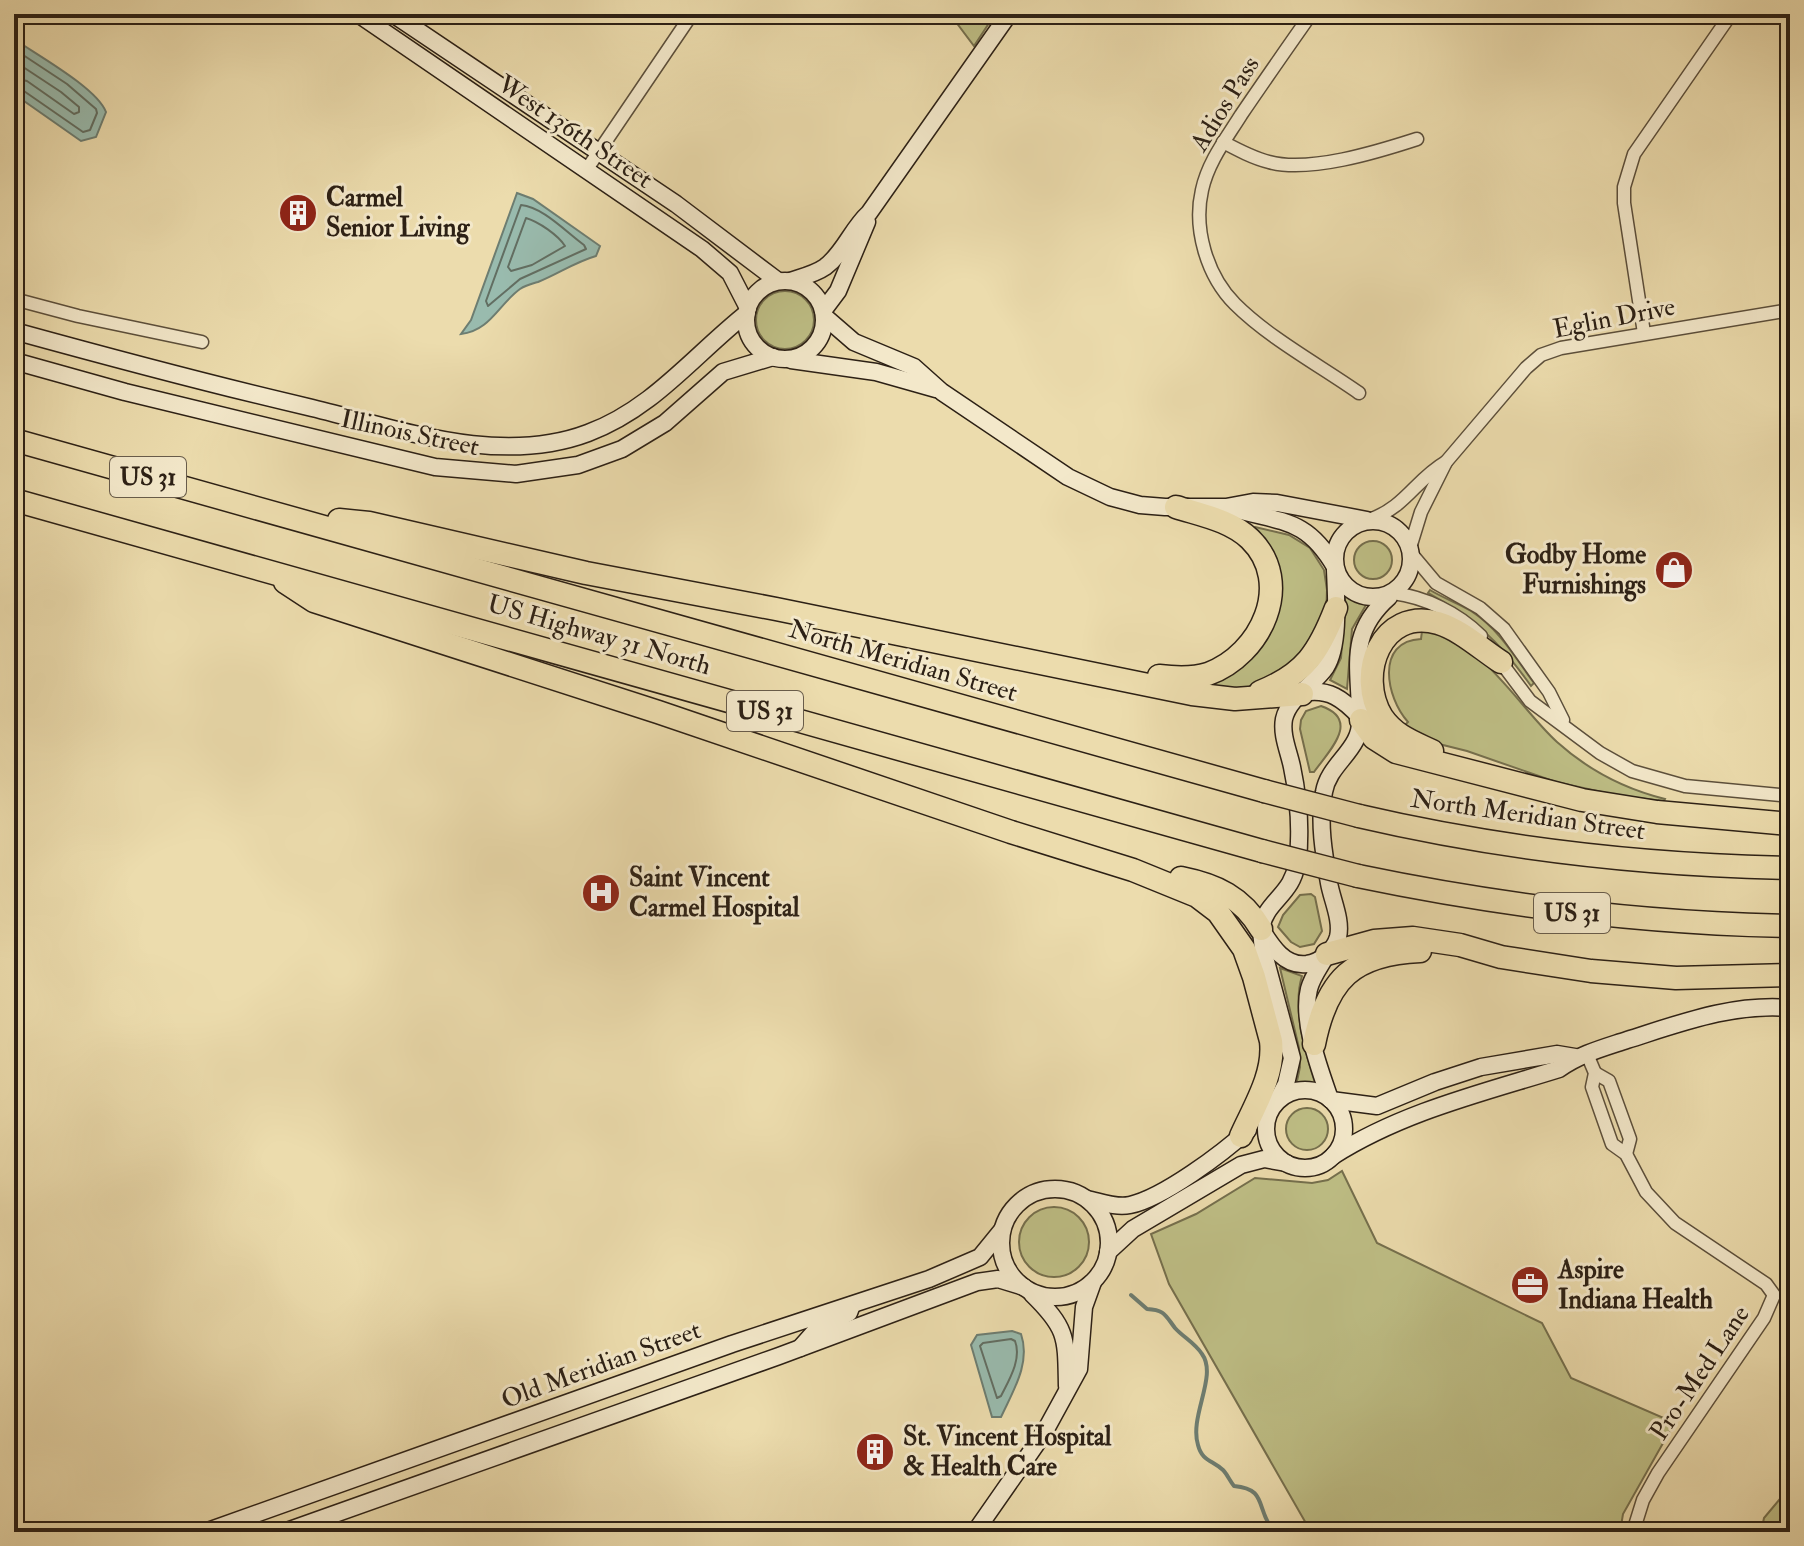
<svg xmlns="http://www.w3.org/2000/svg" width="1804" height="1546" viewBox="0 0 1804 1546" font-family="'IM FELL Double Pica',serif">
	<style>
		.green { fill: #bebe85; stroke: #756f4d; stroke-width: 2 }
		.water { fill: #99bbae; stroke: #6d7d71; stroke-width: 2 }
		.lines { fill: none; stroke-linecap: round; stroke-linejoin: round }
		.shore { stroke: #626e62; stroke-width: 2 }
		.stream { stroke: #6d7d71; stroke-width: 4 }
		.street-casing { stroke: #5c4f3b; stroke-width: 15 }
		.secondary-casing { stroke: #2c2015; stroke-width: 19 }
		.highway-casing { stroke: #2c2015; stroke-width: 25 }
		.street { stroke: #f3e8ca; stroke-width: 12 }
		.secondary { stroke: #f3e8ca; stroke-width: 16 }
		.highway { stroke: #ecdcad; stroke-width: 22 }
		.highway-bridge-casing { stroke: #2c2015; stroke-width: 25; stroke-linecap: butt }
		.highway-bridge { stroke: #ecdcad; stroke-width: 22 }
		.labels { text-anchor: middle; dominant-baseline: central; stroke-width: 6; stroke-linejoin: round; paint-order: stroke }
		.shield { fill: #f3e8ca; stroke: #685c4b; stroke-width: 2 }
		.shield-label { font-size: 24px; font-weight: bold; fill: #2c2015 }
		.street-label { font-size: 26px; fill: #2c2015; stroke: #f3e8ca }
		.poi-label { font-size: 26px; font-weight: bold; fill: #2c2015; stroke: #f3e8ca; text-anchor: start }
	</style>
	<rect width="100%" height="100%" fill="#ecdcad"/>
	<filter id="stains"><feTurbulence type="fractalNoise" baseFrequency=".0025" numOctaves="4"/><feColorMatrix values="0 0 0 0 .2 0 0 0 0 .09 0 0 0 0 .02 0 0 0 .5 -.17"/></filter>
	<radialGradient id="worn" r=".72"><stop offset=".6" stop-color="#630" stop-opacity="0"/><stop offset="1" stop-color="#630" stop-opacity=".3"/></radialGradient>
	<g class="green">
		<polygon points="950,14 995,14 974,46"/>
		<circle cx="785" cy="320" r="29"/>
		<polygon points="1255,527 1289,535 1310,548 1324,570 1327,590 1326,615 1313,641 1279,676 1240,691 1203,684 1270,630 1253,528"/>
		<circle cx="1373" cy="560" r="19"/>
		<path d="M1430,590C1443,598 1458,603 1471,611C1499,629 1515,657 1534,683L1531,686C1500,642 1475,619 1428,593Z"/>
		<polygon points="1347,596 1366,605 1352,629 1347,689 1330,680 1341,658 1345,598"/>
		<path d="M1422,631C1478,633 1519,708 1557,742C1587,769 1625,789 1665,799L1664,801L1620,796L1556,782L1467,751L1427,741L1402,728L1408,722C1386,698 1375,641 1421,639Z"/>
		<path d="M1321,706C1362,720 1328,752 1314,772H1310L1300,729L1301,720L1306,711Z"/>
		<polygon points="1311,894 1315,897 1322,931 1314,944 1300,947 1291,942 1278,927 1283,915 1300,895"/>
		<path d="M1280,968L1302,976C1292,1008 1305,1052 1315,1083L1313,1086H1296L1300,1067L1299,1048Z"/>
		<circle cx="1307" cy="1129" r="21"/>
		<polygon points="1342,1171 1377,1243 1542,1323 1571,1378 1666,1419 1671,1429 1623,1514 1620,1532 1311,1532 1169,1284 1151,1234 1196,1214 1255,1178 1312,1183 1328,1180"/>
		<circle cx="1054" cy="1242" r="35"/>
		<polygon points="1790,1487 1790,1532 1761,1532 1764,1518"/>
	</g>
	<g class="water">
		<path d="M14,39C37,55 97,88 106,112L96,137L81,141L14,94Z"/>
		<path d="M517,193L533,199L600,246L596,256C575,262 558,274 538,282C531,284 526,285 520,289C499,304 490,331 461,334L471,320Z"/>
		<path d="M1012,1331L1021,1334C1031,1363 1013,1391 1001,1417H992L971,1345L977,1335Z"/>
	</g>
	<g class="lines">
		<g class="shore">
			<polyline points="14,49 67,84 96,109 97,113 90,130 83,132 21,89 14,88"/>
			<polyline points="14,61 61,92 79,107 79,112 74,114 27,81 14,78"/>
			<path d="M521,205C543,207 566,232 584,245L586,249L520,279L488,306L486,301Z"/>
			<path d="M526,218C539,222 558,235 565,246L532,265L511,271L508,267Z"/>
			<path d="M1011,1339L1015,1341C1022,1359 1009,1380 1001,1396L997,1398L980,1346L983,1343Z"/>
		</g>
		<path class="stream" d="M1131,1295L1147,1309C1165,1310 1165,1315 1175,1328C1183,1337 1195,1343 1202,1354C1218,1376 1189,1416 1198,1445C1202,1461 1212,1460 1223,1470C1227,1474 1230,1481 1234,1486C1268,1489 1255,1508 1274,1532"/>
		<g class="street-casing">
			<g id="street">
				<path d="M1311,14C1288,47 1264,81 1241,115C1226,139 1208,162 1202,190C1193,229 1207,276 1235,304C1269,338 1319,365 1359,393"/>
				<path d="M1223,142C1238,150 1253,158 1269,162C1309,173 1377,152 1417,139"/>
				<polyline points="587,169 692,14"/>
				<polyline points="14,299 78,316 202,342"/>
				<polyline points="1644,333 1624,203 1624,187 1634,154 1731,14"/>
				<path d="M1369,520C1406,507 1415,480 1446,462"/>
				<polyline points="1409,551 1421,512 1446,462 1526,368 1541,355 1561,348 1790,310"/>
				<polyline points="1410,552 1436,583 1480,608 1504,629 1549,692 1563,720"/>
				<path d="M1393,593C1425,597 1458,613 1481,636"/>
				<polyline points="1497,657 1530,701 1600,753 1632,771 1685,786 1790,796"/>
				<polyline points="1587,1054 1595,1073 1592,1087 1612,1144 1626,1154 1646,1192 1675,1223 1766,1284 1774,1295 1764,1318 1658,1473 1643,1500 1633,1532"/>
				<polyline points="1595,1073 1609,1081 1630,1139 1626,1154"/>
			</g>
		</g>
		<g class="secondary-casing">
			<g id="secondary">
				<polyline points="358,14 702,249 730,273 748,308"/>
				<polyline points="393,14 676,204 778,281"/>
				<circle cx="785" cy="320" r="39"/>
				<path d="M790,281C802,277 815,274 825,267C844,253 852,228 869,213L1009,14"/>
				<polyline points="823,311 838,291 867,222"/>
				<polyline points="824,316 854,342 914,367 942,392 1068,477 1110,497 1140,505 1165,507 1226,507 1253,502 1277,503 1367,520"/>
				<path d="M14,331C112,358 209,384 308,407C397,428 498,467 588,433C653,409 694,355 747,313"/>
				<polyline points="791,360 876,372 936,389"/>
				<polyline points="14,361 125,392 435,467 516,474 578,465 622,449 665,423 723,372 773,357"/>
				<path d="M1231,508C1281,523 1306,517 1335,567"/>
				<circle cx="1373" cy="559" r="38"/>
				<path d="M1303,693C1329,688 1343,699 1360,717C1363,750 1329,762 1324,792C1318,821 1324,855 1329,883C1332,900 1342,920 1338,937C1334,951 1320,962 1307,964C1284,967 1271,945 1261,929C1264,908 1280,900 1290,883C1297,871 1299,855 1299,841C1300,817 1297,791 1292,767C1289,752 1281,735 1284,719C1289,697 1314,685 1326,667C1340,645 1336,596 1335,570"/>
				<path d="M1360,717C1360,667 1347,634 1389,597"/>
				<polyline points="1261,931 1263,950 1292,1058 1286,1084 1277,1101"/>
				<path d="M1326,956C1320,967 1312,977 1309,989C1301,1021 1320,1070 1330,1099"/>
				<circle cx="1305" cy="1129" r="39"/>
				<polyline points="1331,1100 1377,1106 1435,1082 1481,1067 1557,1054 1575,1057"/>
				<path d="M1333,1156C1402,1112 1482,1093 1559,1069C1580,1054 1603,1048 1627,1040C1681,1023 1733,1003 1790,1008"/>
				<circle cx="1055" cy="1243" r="54"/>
				<path d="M1087,1199C1101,1202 1116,1208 1130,1205C1163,1198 1223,1153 1248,1130"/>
				<polyline points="1108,1252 1133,1229 1241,1165 1264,1159 1286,1163"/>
				<path d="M1032,1294C1068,1329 1066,1338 1067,1386"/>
				<polyline points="800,1348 816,1330 849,1313 852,1305"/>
				<polyline points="205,1532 732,1344 929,1279 980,1257 1002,1230"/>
				<polyline points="284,1532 779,1356 977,1282 998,1279 1024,1287"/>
				<polyline points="975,1532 1044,1433 1079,1369 1084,1307 1093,1282"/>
			</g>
		</g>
		<g class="highway-casing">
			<g id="highway">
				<polyline points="14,440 1264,791"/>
				<polyline points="14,500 1262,851"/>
				<polyline points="339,520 369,523 586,573 776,609 1192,694 1235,699 1302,694"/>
				<path d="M285,582L314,601L658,712L1011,832L1133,870L1197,896L1218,912L1244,949L1254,977L1271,1041C1275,1074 1254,1107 1241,1136"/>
				<path d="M1159,676C1176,678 1192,679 1208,674C1261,655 1295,583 1250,539C1230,520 1201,515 1176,507"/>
				<path d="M1260,692C1305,674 1319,652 1336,608"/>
				<polyline points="1361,720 1374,738 1396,752 1582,800 1657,812 1790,824"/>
				<path d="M1432,751C1413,742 1395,736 1382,717C1356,675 1381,607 1438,623C1461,630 1481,649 1501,662"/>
				<path d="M1359,816C1501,849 1644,865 1790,868"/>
				<path d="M1358,876C1502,906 1642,923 1790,926"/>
				<path d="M1181,878C1216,885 1242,897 1261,929"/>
				<polyline points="1327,954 1374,941 1413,938 1460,945 1501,957 1591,971 1676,978 1790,975"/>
				<path d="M1314,1044C1327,979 1353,954 1420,951"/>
			</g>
		</g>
		<use href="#street" class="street"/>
		<use href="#secondary" class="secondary"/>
		<use href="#highway" class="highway"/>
		<g class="highway-bridge-casing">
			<g id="highway-bridge">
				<polyline points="1264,791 1359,816"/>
				<polyline points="1262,851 1358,876"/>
			</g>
		</g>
		<use href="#highway-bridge" class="highway-bridge"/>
	</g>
	<defs>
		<g id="building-disc" transform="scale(2)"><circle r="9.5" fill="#8f2418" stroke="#f3e8ca"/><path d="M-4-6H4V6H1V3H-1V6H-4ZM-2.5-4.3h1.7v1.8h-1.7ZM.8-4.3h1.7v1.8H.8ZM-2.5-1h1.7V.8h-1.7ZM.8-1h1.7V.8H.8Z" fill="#fff"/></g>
		<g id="shop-disc" transform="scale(2)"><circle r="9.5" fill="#8f2418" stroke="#f3e8ca"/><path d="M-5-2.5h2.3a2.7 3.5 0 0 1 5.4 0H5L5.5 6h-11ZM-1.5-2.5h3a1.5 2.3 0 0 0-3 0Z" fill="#fff"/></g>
		<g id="hospital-disc" transform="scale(2)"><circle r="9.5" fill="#8f2418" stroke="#f3e8ca"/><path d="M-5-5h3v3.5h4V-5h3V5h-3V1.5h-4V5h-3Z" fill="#fff"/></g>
		<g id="office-disc" transform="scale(2)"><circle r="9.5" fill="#8f2418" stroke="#f3e8ca"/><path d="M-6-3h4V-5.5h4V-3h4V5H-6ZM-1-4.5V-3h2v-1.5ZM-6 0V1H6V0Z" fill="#fff"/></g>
	</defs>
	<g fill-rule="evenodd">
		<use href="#building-disc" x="298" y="213"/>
		<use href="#shop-disc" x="1674" y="570"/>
		<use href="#hospital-disc" x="601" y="893"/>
		<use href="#office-disc" x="1530" y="1285"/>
		<use href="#building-disc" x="875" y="1452"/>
	</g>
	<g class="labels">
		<g class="shield">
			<rect x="110" y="457" width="76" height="40" rx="6"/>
			<rect x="727" y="691" width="76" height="40" rx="6"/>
			<rect x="1534" y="893" width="76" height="40" rx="6"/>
		</g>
		<g class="shield-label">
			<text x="148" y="477">US 31</text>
			<text x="765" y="711">US 31</text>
			<text x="1572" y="913">US 31</text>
		</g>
		<g class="street-label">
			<text transform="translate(1225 104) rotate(-58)">Adios Pass</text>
			<text transform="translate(575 132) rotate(34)">West 136th Street</text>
			<text transform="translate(1614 318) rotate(-11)">Eglin Drive</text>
			<text transform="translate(410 433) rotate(12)">Illinois Street</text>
			<text transform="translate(599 635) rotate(16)">US Highway 31 North</text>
			<text transform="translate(903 661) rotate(16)">North Meridian Street</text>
			<text transform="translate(1528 815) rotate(8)">North Meridian Street</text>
			<text transform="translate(601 1365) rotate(-20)">Old Meridian Street</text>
			<text transform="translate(1700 1373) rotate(-56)">Pro-Med Lane</text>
		</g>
		<g class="poi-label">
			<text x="326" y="198">Carmel<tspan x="326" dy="30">Senior Living</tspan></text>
			<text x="1646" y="555" text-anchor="end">Godby Home<tspan x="1646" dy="30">Furnishings</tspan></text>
			<text x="629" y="878">Saint Vincent<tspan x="629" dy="30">Carmel Hospital</tspan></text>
			<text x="1558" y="1270">Aspire<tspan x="1558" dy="30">Indiana Health</tspan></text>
			<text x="903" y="1437">St. Vincent Hospital<tspan x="903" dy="30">&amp; Health Care</tspan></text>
		</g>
	</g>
	<rect width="1804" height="1546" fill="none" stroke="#ecdcad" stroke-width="48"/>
	<rect x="16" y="16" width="1772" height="1514" fill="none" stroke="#2c2015" stroke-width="4"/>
	<rect x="24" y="24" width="1756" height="1498" fill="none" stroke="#2c2015" stroke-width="2"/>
	<rect width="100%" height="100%" filter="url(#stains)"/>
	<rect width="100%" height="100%" fill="url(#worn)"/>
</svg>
